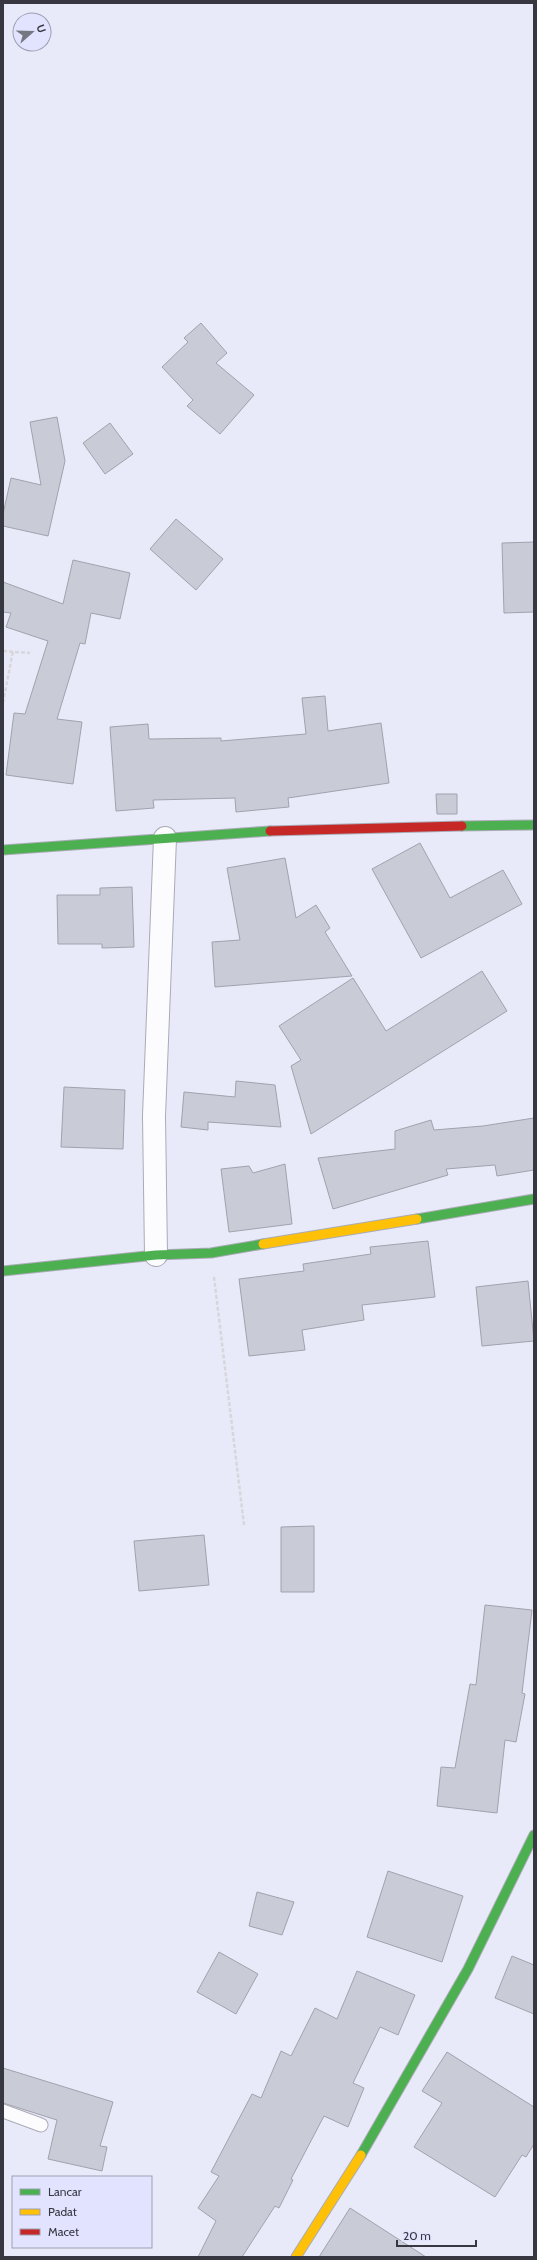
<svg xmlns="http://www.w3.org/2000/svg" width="537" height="2260" viewBox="0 0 537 2260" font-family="Cabin,sans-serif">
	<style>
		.building { fill: #c9cbd6; stroke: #a2a2ae }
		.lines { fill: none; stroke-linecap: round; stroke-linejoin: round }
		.lane-casing { stroke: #aaabb6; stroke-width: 15 }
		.street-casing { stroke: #aaabb6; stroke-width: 24 }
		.fast-casing { stroke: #aaabb6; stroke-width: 11 }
		.slow-casing { stroke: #aaabb6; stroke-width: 11 }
		.jam-casing { stroke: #aaabb6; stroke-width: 11 }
		.path { stroke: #d7d7db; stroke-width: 2.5; stroke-dasharray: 4 2; stroke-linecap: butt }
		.lane { stroke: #fcfcfe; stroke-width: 13 }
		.street { stroke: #fcfcfe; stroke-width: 22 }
		.fast { stroke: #4caf50; stroke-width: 9 }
		.slow { stroke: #ffc107; stroke-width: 9 }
		.jam { stroke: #c62828; stroke-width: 9 }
	</style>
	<rect width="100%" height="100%" fill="#e8eaf9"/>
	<g class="building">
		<polygon points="201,323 227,353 216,363 254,395 220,434 187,406 193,400 162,367 188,342 184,338"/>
		<polygon points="57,417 65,461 48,536 3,526 3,514 11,478 41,485 30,422"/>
		<polygon points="110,423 133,454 105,474 83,443"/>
		<polygon points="176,519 223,559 196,590 150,549"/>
		<polygon points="534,542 534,612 504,613 502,543"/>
		<polygon points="73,560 130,573 120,619 91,613 85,644 80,643 57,719 82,722 73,784 6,775 14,713 25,714 48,641 6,627 11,613 3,612 3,582 63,604"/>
		<polygon points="325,696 328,731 381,723 389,783 288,798 289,807 236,812 235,798 153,800 154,808 116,811 110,727 148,724 149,739 221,738 221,741 306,734 302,698"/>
		<polygon points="436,794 457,794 457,814 437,814"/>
		<polygon points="420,843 450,898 503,870 522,904 421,958 372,869"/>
		<polygon points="285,858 296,918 316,905 330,928 325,932 352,976 215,987 212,942 240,940 227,868"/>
		<polygon points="132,887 134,947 102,948 102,944 58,944 57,895 100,895 100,888"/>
		<polygon points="482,971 507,1011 311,1134 291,1066 301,1060 279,1026 353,978 386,1031"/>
		<polygon points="236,1081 275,1085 281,1127 208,1122 208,1130 181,1127 184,1092 235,1097"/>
		<polygon points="64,1087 125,1090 123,1149 61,1147"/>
		<polygon points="534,1118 534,1170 497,1176 495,1165 446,1169 448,1175 333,1209 318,1158 395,1149 395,1131 431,1120 434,1130 483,1126"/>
		<polygon points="285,1164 292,1224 229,1232 221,1169 249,1166 253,1173"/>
		<polygon points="428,1241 435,1297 362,1305 364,1320 302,1330 305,1350 249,1356 239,1279 304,1271 303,1264 371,1254 370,1247"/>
		<polygon points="528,1281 534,1341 482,1346 476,1287"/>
		<polygon points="314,1526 314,1592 281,1592 281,1527"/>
		<polygon points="204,1535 209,1585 139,1591 134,1541"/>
		<polygon points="485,1605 532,1610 522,1693 525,1694 516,1742 505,1740 497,1813 437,1806 441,1767 455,1768 470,1684 476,1685"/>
		<polygon points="388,1871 463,1896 442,1962 367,1937"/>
		<polygon points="257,1892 294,1902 282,1935 249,1926"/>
		<polygon points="219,1952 258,1974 236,2014 197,1992"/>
		<polygon points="512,1956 534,1965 534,2014 495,1998"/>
		<polygon points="357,1971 415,1995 398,2035 380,2027 353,2083 364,2088 348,2127 324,2116 291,2179 293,2180 279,2208 275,2206 242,2257 198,2257 216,2221 198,2208 219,2176 211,2172 252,2094 261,2098 281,2051 291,2056 315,2008 337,2019"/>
		<polygon points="447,2052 534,2107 534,2144 526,2157 522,2155 495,2197 414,2147 442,2103 422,2091"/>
		<polygon points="3,2068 113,2102 100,2146 107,2147 102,2171 48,2159 57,2120 3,2103"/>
		<polygon points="350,2208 426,2257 319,2257"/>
	</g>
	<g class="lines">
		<g class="lane-casing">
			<polyline id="lane" points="3,2111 41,2125"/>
		</g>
		<g class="street-casing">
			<polyline id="street" points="156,1255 154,1116 165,838"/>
		</g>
		<g class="fast-casing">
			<g id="fast">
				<polyline points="462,826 534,825"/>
				<polyline points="3,850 270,831"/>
				<polyline points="417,1219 534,1199"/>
				<polyline points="3,1271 156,1255 211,1253 263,1244"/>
				<polyline points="361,2155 468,1969 534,1835"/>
			</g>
		</g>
		<g class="slow-casing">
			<g id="slow">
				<polyline points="263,1244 417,1219"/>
				<polyline points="296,2257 361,2155"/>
			</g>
		</g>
		<g class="jam-casing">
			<polyline id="jam" points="270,831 462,826"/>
		</g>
		<g class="path">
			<polyline points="3,651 30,653"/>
			<polyline points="3,703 13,651"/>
			<polyline points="214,1277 244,1525"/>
		</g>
		<use href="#lane" class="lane"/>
		<use href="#street" class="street"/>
		<use href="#fast" class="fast"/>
		<use href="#slow" class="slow"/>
		<use href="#jam" class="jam"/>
	</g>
	<rect width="537" height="2260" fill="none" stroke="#363741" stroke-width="8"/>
	<rect x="12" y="2176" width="140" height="72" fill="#e2e4ff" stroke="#9d9fb3"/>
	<rect x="20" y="2189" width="20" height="6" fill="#4caf50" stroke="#9d9fb3"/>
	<text x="48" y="2196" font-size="12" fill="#363741">Lancar</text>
	<rect x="20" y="2209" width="20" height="6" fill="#ffc107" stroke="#9d9fb3"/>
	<text x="48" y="2216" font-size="12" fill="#363741">Padat</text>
	<rect x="20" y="2229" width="20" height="6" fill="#c62828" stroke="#9d9fb3"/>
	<text x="48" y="2236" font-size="12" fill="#363741">Macet</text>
	<g transform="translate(32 32) rotate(70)"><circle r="19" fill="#e2e4ff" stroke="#9d9fb3"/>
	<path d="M0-3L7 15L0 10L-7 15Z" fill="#747681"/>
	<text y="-6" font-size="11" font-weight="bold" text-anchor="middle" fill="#363741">U</text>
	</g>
	<path d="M397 2240v6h79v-6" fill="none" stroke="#363741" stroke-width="2"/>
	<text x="403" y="2240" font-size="12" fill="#363741" stroke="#e2e4ff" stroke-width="3" paint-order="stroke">20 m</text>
</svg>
